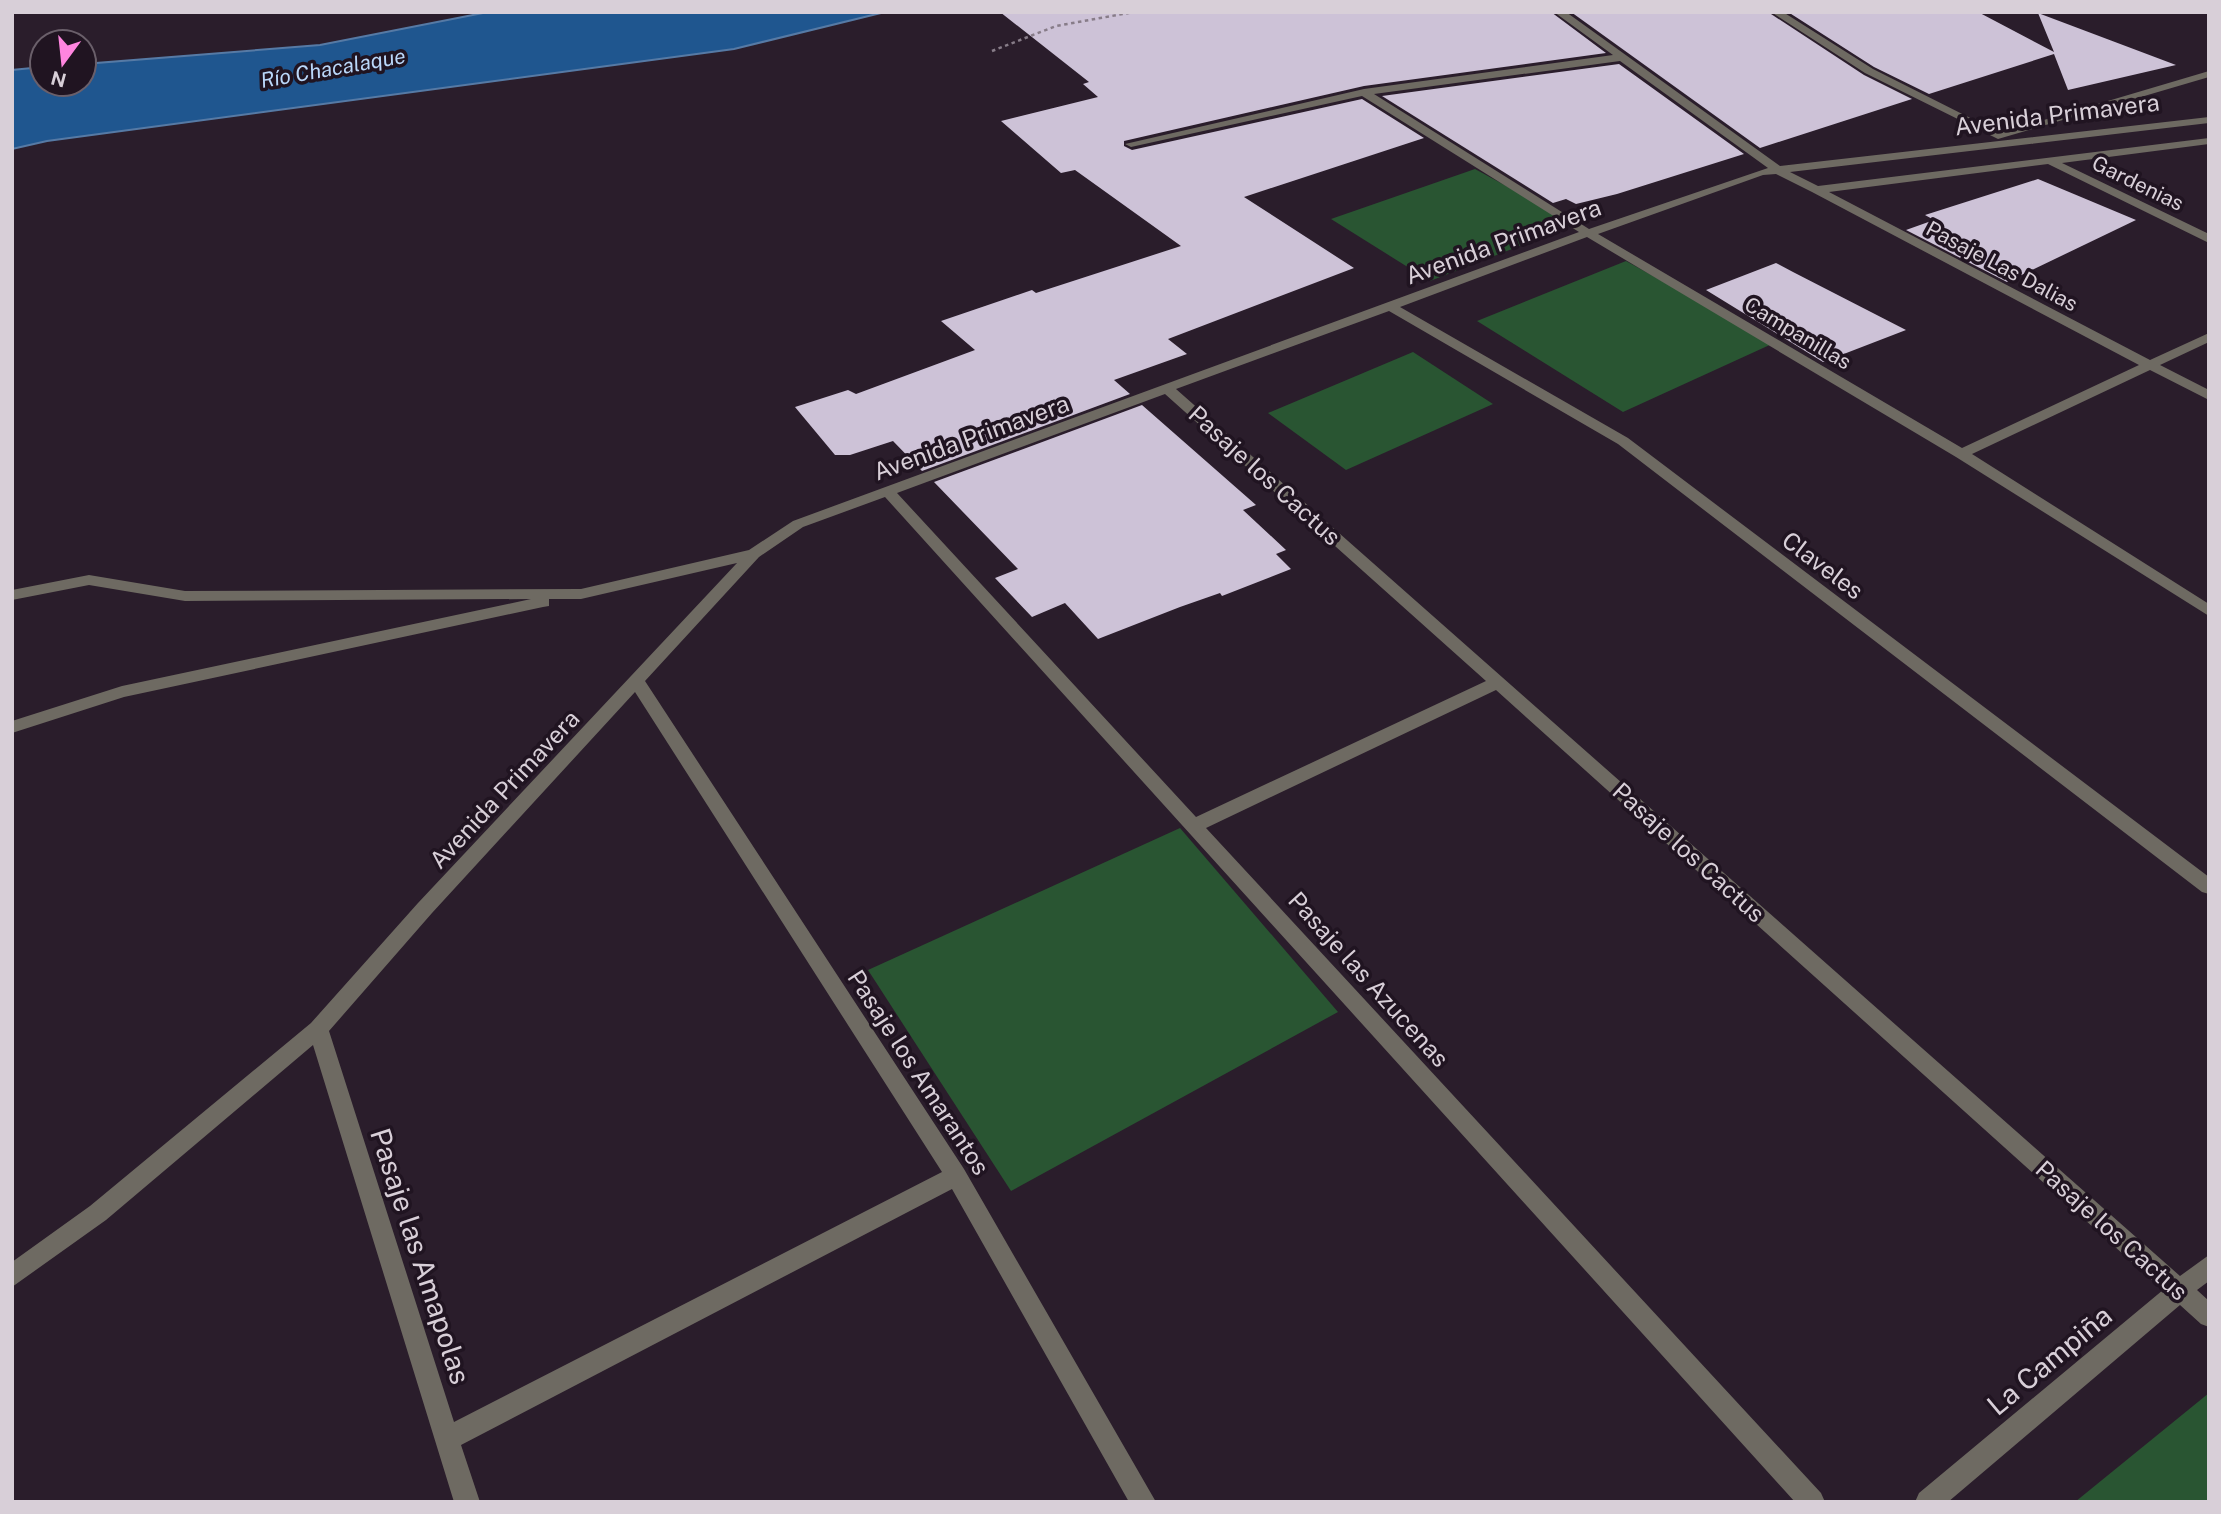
<svg xmlns="http://www.w3.org/2000/svg" width="2221" height="1514" viewBox="0 0 2221 1514" font-family="'Public Sans',sans-serif">
	<style>
		.green { fill: #295532 }
		.water { fill: #1f568f; stroke: #567aa5; stroke-width: 2 }
		.building { fill: #cdc2d7 }
		.lines { fill: none; stroke-linecap: round; stroke-linejoin: round }
		.path { stroke: #877c88; stroke-width: 2.5; stroke-dasharray: 3.5 3.5; stroke-linecap: butt }
		.minor { fill: #6e6a62; fill-rule: evenodd }
		.labels { text-anchor: middle; dominant-baseline: central; stroke-width: 7; stroke-linejoin: round; paint-order: stroke }
		.far-water-label { font-size: 21px; font-style: italic; fill: #bad7f9; stroke: #201421 }
		.far-street-label { font-size: 21px; fill: #d8cfd8; stroke: #201421 }
		.street-label { font-size: 24px; fill: #d8cfd8; stroke: #201421 }
		.near-street-label { font-size: 28px; fill: #d8cfd8; stroke: #201421 }
	</style>
	<rect width="100%" height="100%" fill="#2a1d2b"/>
	<g class="green">
		<polygon points="1475,169 1576,224 1430,281 1331,219"/>
		<polygon points="1626,261 1774,343 1623,412 1477,321"/>
		<polygon points="1413,352 1493,404 1346,470 1268,413"/>
		<polygon points="1180,828 1338,1012 1011,1191 868,970"/>
		<polygon points="2209,1393 2209,1502 2075,1502"/>
	</g>
	<polygon class="water" points="488,12 885,12 734,49 47,141 12,149 12,70 42,67 42,84 84,84 84,64 320,45"/>
	<g class="building">
		<polygon points="1000,12 1551,12 1606,53 1364,86 1124,141 1124,146 1132,150 1362,99 1424,138 1244,197 1354,268 1168,339 1187,354 1114,380 1130,394 922,471 893,441 850,455 835,455 795,407 848,390 856,394 975,350 941,321 1032,290 1036,293 1181,246 1075,170 1061,173 1001,121 1098,97 1083,84 1089,82"/>
		<polygon points="1571,12 1768,12 1864,75 1912,99 1760,148"/>
		<polygon points="1788,12 1978,12 2054,52 2038,13 2176,65 2068,90 2054,54 1929,94 1874,67"/>
		<polygon points="1619,64 1744,154 1617,194 1576,204 1566,199 1553,203 1382,96"/>
		<polygon points="2038,179 2136,220 2007,282 1906,230 1934,220 1925,215"/>
		<polygon points="1776,263 1793,272 1906,330 1823,362 1706,290"/>
		<polygon points="1142,405 1256,505 1243,510 1286,550 1276,554 1291,569 1222,596 1220,593 1180,607 1098,639 1065,603 1032,617 995,578 1018,569 934,482"/>
	</g>
	<g class="lines">
		<polyline class="path" points="992,51 1056,26 1134,12"/>
		<g class="minor">
			<path d="M1554,12H1566L1780,166L2209,117V123L1790,172L1818,186L2209,138V144L2062,163L2209,234V243L2048,164L1829,192L2150,360L2209,333V342L2160,365L2209,390V400L2150,370L1972,454L2209,604V616L1956,457L1587,237L1400,307L1628,438L2209,877V894L2202,892L1618,444L1389,311L1176,389L2180,1276L2209,1255V1281L2197,1290L2209,1301V1327L2201,1324L2180,1305L1948,1502H1915L1919,1493L2163,1290L1496,690L1206,828L1821,1493L1825,1502H1795L885,497L803,527L759,557L645,681L964,1169L1156,1502H1129L952,1189L461,1445L480,1502H454L313,1045L106,1220L12,1287V1262L90,1206L311,1023L418,903L737,563L581,599H549V606L543,607L124,697L12,733V721L122,686L531,599L185,601L89,585L12,600V590L89,575L185,591L581,589L749,550L793,521L1579,232L1362,96L1131,147L1125,144L1364,89L1613,55ZM1620,61L1768,168L1589,229L1374,94ZM1776,174L1812,192L2139,365L1962,448L1598,234L1763,175ZM1165,394L1486,681L1196,817L897,493ZM635,692L942,1172L454,1422L329,1031L432,913Z"/>
			<polygon points="1771,12 1783,12 1873,69 2000,133 2209,71 2209,77 1998,139 1865,73"/>
		</g>
	</g>
	<g class="labels">
		<g class="far-water-label">
			<text transform="translate(333 68) rotate(-10)">Río Chacalaque</text>
		</g>
		<g class="far-street-label">
			<text transform="translate(2138 183) rotate(26)">Gardenias</text>
			<text transform="translate(2002 266) rotate(28)">Pasaje Las Dalias</text>
			<text transform="translate(1798 333) rotate(31)">Campanillas</text>
		</g>
		<g class="street-label">
			<text transform="translate(2057 114) rotate(-7)">Avenida Primavera</text>
			<text transform="translate(1503 241) rotate(-20)">Avenida Primavera</text>
			<text transform="translate(971 437) rotate(-20)">Avenida Primavera</text>
			<text transform="translate(1265 475) rotate(42)">Pasaje los Cactus</text>
			<text transform="translate(1823 565) rotate(37)">Claveles</text>
			<text transform="translate(504 789) rotate(-47)">Avenida Primavera</text>
			<text transform="translate(1689 852) rotate(42)">Pasaje los Cactus</text>
			<text transform="translate(1369 979) rotate(48)">Pasaje las Azucenas</text>
			<text transform="translate(919 1072) rotate(57)">Pasaje los Amarantos</text>
			<text transform="translate(2112 1230) rotate(42)">Pasaje los Cactus</text>
		</g>
		<g class="near-street-label">
			<text transform="translate(421 1256) rotate(72)">Pasaje las Amapolas</text>
			<text transform="translate(2049 1360) rotate(-40)">La Campiña</text>
		</g>
	</g>
	<rect width="2221" height="1514" fill="none" stroke="#d8cfd8" stroke-width="28"/>
	<g transform="translate(63 63) rotate(195)"><circle r="33" fill="#201421" stroke="#6a5f6a" stroke-width="2"/>
	<path d="M0-5L12 26L0 18L-12 26Z" fill="#ff85df"/>
	<text y="-10" font-size="19" font-weight="bold" text-anchor="middle" fill="#d8cfd8">N</text>
	</g>
</svg>
